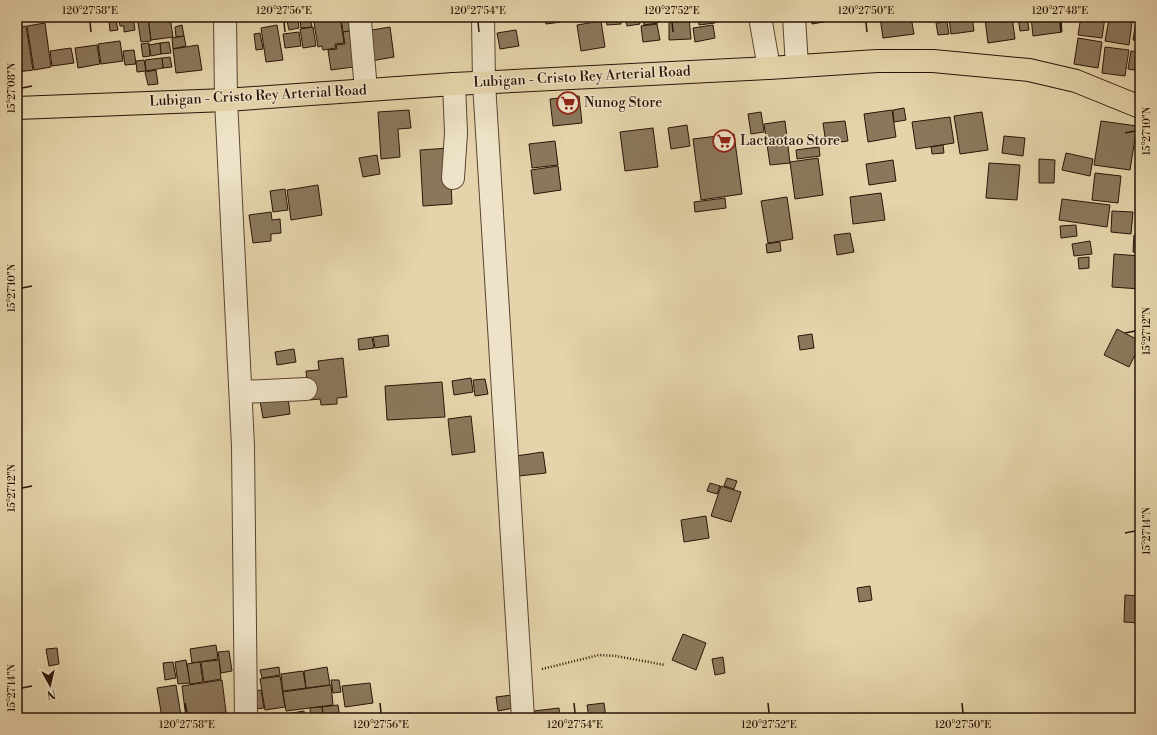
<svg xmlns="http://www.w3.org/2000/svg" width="1157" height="735" viewBox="0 0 1157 735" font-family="'Libre Bodoni',serif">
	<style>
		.building { fill: #8b785c; stroke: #291407 }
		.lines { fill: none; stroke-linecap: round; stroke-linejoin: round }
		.minor-casing { stroke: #584430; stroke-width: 24 }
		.major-casing { stroke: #291407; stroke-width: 24 }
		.path { stroke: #291407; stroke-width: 2.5; stroke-dasharray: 1 2; stroke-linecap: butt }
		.minor { stroke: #eee3c8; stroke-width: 22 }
		.major { stroke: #e5d4ab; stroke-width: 22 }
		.ticks { fill: none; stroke: #291407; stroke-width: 1.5 }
		.labels { text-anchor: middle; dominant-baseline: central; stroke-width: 3; stroke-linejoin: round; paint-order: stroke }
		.street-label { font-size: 14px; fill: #291407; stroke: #eee3c8 }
		.poi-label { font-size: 14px; fill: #291407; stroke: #eee3c8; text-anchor: start }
		.neatline { fill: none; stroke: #291407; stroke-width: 1.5 }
		.ticks-label { font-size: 10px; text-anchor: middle; fill: #291407 }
	</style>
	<rect width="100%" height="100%" fill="#e5d4ab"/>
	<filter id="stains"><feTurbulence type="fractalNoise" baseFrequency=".005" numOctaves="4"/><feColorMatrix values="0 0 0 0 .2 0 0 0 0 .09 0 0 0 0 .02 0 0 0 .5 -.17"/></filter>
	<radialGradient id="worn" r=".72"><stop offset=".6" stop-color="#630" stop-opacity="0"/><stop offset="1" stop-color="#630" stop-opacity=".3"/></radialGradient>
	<g class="building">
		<polygon points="133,17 135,30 124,32 124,26 120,26 119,18"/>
		<polygon points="137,17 148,17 151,41 141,42"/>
		<polygon points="148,17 170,17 173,37 151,40"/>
		<polygon points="284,17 303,17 285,20"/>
		<polygon points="310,17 312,27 301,28 300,19"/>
		<polygon points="313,17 340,17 344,43 335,44 336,48 323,50 322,46 318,47"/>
		<polygon points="341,17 354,17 356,30 343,32"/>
		<polygon points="545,17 561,17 561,22 546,24"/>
		<polygon points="582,17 600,17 600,18 583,20"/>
		<polygon points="606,17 620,17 621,24 607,25"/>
		<polygon points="625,17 639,17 640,24 627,26"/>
		<polygon points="643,17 657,17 658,23 644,25"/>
		<polygon points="698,17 714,17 715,23 699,25"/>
		<polygon points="811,17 834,17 835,20 812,24"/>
		<polygon points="856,17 879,17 879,18 856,21"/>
		<polygon points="880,17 911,17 914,34 883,38"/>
		<polygon points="926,17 946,17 946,20 927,22"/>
		<polygon points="957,17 972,17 974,31 951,34 949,18"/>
		<polygon points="996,17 1012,17 1015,39 988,43 985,19"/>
		<polygon points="1027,17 1029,30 1020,31 1018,18"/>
		<polygon points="1031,17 1061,17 1062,32 1033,36"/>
		<polygon points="1081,17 1105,17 1102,38 1078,35"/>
		<polygon points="689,18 691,39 669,40 669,19"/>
		<polygon points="298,19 299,28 289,30 287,21"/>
		<polygon points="1109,19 1132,22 1129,45 1105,41"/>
		<polygon points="116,20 118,30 110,31 109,21"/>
		<polygon points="601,21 605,47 581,51 577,25"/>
		<polygon points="1136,21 1140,22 1140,41 1133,40"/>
		<polygon points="947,22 949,34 938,35 936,23"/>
		<polygon points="45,23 51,67 34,70 27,26"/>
		<polygon points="657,24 660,40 643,42 641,26"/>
		<polygon points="182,25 184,36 176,37 175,27"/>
		<polygon points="277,25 283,60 266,62 261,28"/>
		<polygon points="713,25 715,38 695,42 693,28"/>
		<polygon points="26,26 33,70 17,72 17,28"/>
		<polygon points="313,27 316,46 303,48 300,29"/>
		<polygon points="390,27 394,57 371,61 366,31"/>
		<polygon points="356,30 361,66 331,70 328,50 337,49 336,45 345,44 343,32"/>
		<polygon points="516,30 519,46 500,49 497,33"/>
		<polygon points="299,32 301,46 285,48 283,34"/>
		<polygon points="260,33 263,49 256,50 254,34"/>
		<polygon points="184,36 186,46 173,49 172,38"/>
		<polygon points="1078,38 1102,42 1098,68 1074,64"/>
		<polygon points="120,41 123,61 101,64 98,44"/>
		<polygon points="169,42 171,53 161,54 160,43"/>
		<polygon points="149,43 150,56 143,57 141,44"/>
		<polygon points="160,43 161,54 151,56 149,45"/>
		<polygon points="97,45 100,64 78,68 75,48"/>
		<polygon points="198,45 202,70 176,73 173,49"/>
		<polygon points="1105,47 1129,50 1125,76 1102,73"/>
		<polygon points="71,48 74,63 52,66 50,51"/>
		<polygon points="134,50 136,64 125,65 123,51"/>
		<polygon points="1131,51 1140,52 1140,71 1128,69"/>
		<polygon points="170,57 172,67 163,68 162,58"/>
		<polygon points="162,58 163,68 146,71 145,60"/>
		<polygon points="144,60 146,71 137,72 136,61"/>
		<polygon points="156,70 158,84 148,85 145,72"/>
		<polygon points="579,96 582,123 553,126 550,99"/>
		<polygon points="904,108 906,120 894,122 893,110"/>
		<polygon points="409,110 411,128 398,129 400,157 381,159 378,112"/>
		<polygon points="892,110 896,137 868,142 864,114"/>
		<polygon points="761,112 764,132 751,134 748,114"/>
		<polygon points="982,112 988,150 960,154 954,116"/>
		<polygon points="950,117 954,143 916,149 912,122"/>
		<polygon points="785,121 790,163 770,165 764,124"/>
		<polygon points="845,121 848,141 826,144 823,123"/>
		<polygon points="1101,121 1137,126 1130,170 1094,165"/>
		<polygon points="687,125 690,146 671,149 668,128"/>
		<polygon points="653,128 658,167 625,171 620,132"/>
		<polygon points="734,134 742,194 701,200 693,139"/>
		<polygon points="1004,136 1025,138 1023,156 1002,153"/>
		<polygon points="555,141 558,165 532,168 529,144"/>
		<polygon points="943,145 944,153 932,154 931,147"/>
		<polygon points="819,147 820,156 797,159 796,150"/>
		<polygon points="449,148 452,204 423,206 420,150"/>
		<polygon points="1066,153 1093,159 1090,176 1062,170"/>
		<polygon points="377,155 380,174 363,177 359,158"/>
		<polygon points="818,158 823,195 795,199 790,162"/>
		<polygon points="1039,159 1055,160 1054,183 1039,183"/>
		<polygon points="893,160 896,181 869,185 866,164"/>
		<polygon points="989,163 1020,165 1017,200 986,198"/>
		<polygon points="558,166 561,190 534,194 531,170"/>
		<polygon points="1095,173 1121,176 1118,203 1092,200"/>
		<polygon points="318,185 322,215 291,220 287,190"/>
		<polygon points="285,189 288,210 273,212 270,191"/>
		<polygon points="881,193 885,220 853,224 850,197"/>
		<polygon points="787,197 793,239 768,243 761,201"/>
		<polygon points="725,198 726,208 695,212 694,202"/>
		<polygon points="1062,199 1110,205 1107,227 1059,220"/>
		<polygon points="1112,211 1133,212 1131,234 1111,232"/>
		<polygon points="1139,211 1140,211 1140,232 1138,232"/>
		<polygon points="271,212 272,220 280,219 281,233 271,234 271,241 253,243 249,215"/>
		<polygon points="1076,225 1077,236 1061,238 1060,226"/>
		<polygon points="850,233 854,252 837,255 834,235"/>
		<polygon points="1134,235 1140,235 1140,252 1133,252"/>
		<polygon points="1090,241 1092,254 1074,256 1072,244"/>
		<polygon points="780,242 781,251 767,253 766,244"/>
		<polygon points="1114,254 1140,256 1140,289 1112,287"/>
		<polygon points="1089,257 1089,268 1079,269 1078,258"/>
		<polygon points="1117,329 1140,341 1140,345 1129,367 1104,355"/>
		<polygon points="812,334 814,348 800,350 798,336"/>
		<polygon points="388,335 389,346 375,348 373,337"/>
		<polygon points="372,337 374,348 359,350 358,339"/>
		<polygon points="294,349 296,362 277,365 275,352"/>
		<polygon points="343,358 347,397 337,398 337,404 321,405 320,399 309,400 306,371 319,370 318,361"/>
		<polygon points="471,378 473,392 454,395 452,381"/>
		<polygon points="485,379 488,394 475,396 473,380"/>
		<polygon points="442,382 445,417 387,420 385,386"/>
		<polygon points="288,397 290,414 263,418 260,401"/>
		<polygon points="471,416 475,452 452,455 448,419"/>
		<polygon points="543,452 546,473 519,476 516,456"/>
		<polygon points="727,478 737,481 734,489 724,486"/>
		<polygon points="710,483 720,486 717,494 707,491"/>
		<polygon points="721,486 741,492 731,522 711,516"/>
		<polygon points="706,516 709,538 684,542 681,520"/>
		<polygon points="870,586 872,600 859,602 857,588"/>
		<polygon points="1125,595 1140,596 1140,623 1124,622"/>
		<polygon points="683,634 706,643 696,670 672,660"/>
		<polygon points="216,645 218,659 192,663 190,649"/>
		<polygon points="57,648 59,664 49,666 46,649"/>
		<polygon points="229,651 232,671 221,673 218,652"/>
		<polygon points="723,657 725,673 715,675 712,659"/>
		<polygon points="186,660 190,683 178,684 175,662"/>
		<polygon points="219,660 221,679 204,682 201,662"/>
		<polygon points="173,662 176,678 165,680 163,663"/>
		<polygon points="200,662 203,682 190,684 187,664"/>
		<polygon points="279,667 280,675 262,678 260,670"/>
		<polygon points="327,667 330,685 306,688 304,671"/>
		<polygon points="303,671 306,688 283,691 281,674"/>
		<polygon points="280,676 285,707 265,710 260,679"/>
		<polygon points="222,680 226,712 186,718 182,686"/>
		<polygon points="331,680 339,680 341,692 333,693"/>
		<polygon points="370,683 373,703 345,707 342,686"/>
		<polygon points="176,685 181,716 162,718 157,688"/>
		<polygon points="331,685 333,705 286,711 283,692"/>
		<polygon points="261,690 264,708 256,709 253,691"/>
		<polygon points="512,695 514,708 498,711 496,697"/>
		<polygon points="604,703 606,718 589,718 587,705"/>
		<polygon points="338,705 340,718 324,718 322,707"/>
		<polygon points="322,707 323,718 311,718 310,708"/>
		<polygon points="559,708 560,718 535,718 534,711"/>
		<polygon points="304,711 305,718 281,718 280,715"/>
		<polygon points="227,713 228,718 211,718 211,715"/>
		<polygon points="279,713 280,718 268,718 268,715"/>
		<polygon points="412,713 413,718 387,718 387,716"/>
		<polygon points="206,716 207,718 190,718"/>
	</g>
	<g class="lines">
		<g class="minor-casing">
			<g id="minor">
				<polyline points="225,17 226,100 243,446 246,718"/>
				<polyline points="483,17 484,83 523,718"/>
				<polyline points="760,17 769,68"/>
				<polyline points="794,17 797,66"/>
				<polyline points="360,21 366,90"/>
				<polyline points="453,178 456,133 454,84"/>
				<polyline points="241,392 306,389"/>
			</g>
		</g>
		<g class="major-casing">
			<polyline id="major" points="17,108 226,100 454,84 769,68 877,61 933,61 1029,70 1076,81 1140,107"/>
		</g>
		<polyline class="path" points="542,669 599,655 616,656 665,665"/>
		<use href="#minor" class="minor"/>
		<use href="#major" class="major"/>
	</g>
	<path class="ticks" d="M90,22L91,32M284,22L285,32M478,22L479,32M672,22L673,32M866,22L867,32M1060,22L1061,32M22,88L32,86M1125,133L1135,131M22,288L32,286M1125,333L1135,331M22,488L32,486M1125,533L1135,531M22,688L32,686M185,703L187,713M380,703L381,713M574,703L575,713M768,703L769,713M962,703L963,713"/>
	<defs>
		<g id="supermarket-ring" transform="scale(1.15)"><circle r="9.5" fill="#eee3c8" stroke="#8f2418" stroke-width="1.5"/><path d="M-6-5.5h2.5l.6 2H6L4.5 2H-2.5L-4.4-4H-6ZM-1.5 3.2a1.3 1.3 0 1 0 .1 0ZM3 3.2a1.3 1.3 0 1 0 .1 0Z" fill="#8f2418"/></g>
	</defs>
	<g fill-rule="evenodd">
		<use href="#supermarket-ring" x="568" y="103"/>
		<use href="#supermarket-ring" x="724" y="141"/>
	</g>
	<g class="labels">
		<g class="street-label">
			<text transform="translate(582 77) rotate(-3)">Lubigan - Cristo Rey Arterial Road</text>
			<text transform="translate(258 96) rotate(-3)">Lubigan - Cristo Rey Arterial Road</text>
		</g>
		<g class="poi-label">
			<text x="584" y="103">Nunog Store</text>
			<text x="740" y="141">Lactaotao Store</text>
		</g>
	</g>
	<rect width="1157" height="735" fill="none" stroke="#e5d4ab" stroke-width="44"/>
	<g transform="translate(50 685) rotate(172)" stroke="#eee3c8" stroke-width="3" paint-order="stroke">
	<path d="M0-3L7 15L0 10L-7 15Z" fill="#291407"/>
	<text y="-6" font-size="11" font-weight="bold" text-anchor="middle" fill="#291407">N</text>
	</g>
	<rect x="22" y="22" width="1113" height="691" class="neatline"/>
	<g class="ticks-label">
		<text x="90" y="14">120°27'58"E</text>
		<text x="284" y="14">120°27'56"E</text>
		<text x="478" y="14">120°27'54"E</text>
		<text x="672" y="14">120°27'52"E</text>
		<text x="866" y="14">120°27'50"E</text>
		<text x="1060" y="14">120°27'48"E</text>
		<text transform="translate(11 88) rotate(-90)" y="4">15°27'08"N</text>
		<text transform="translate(1146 131) rotate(-90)" y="4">15°27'10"N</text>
		<text transform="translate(11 288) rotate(-90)" y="4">15°27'10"N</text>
		<text transform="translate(1146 331) rotate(-90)" y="4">15°27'12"N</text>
		<text transform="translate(11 488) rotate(-90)" y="4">15°27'12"N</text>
		<text transform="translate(1146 531) rotate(-90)" y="4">15°27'14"N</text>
		<text transform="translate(11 688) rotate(-90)" y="4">15°27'14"N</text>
		<text x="187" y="728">120°27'58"E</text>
		<text x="381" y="728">120°27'56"E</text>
		<text x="575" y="728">120°27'54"E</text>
		<text x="769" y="728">120°27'52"E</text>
		<text x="963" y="728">120°27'50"E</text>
	</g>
	<rect width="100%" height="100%" filter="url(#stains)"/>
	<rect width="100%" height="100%" fill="url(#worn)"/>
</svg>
